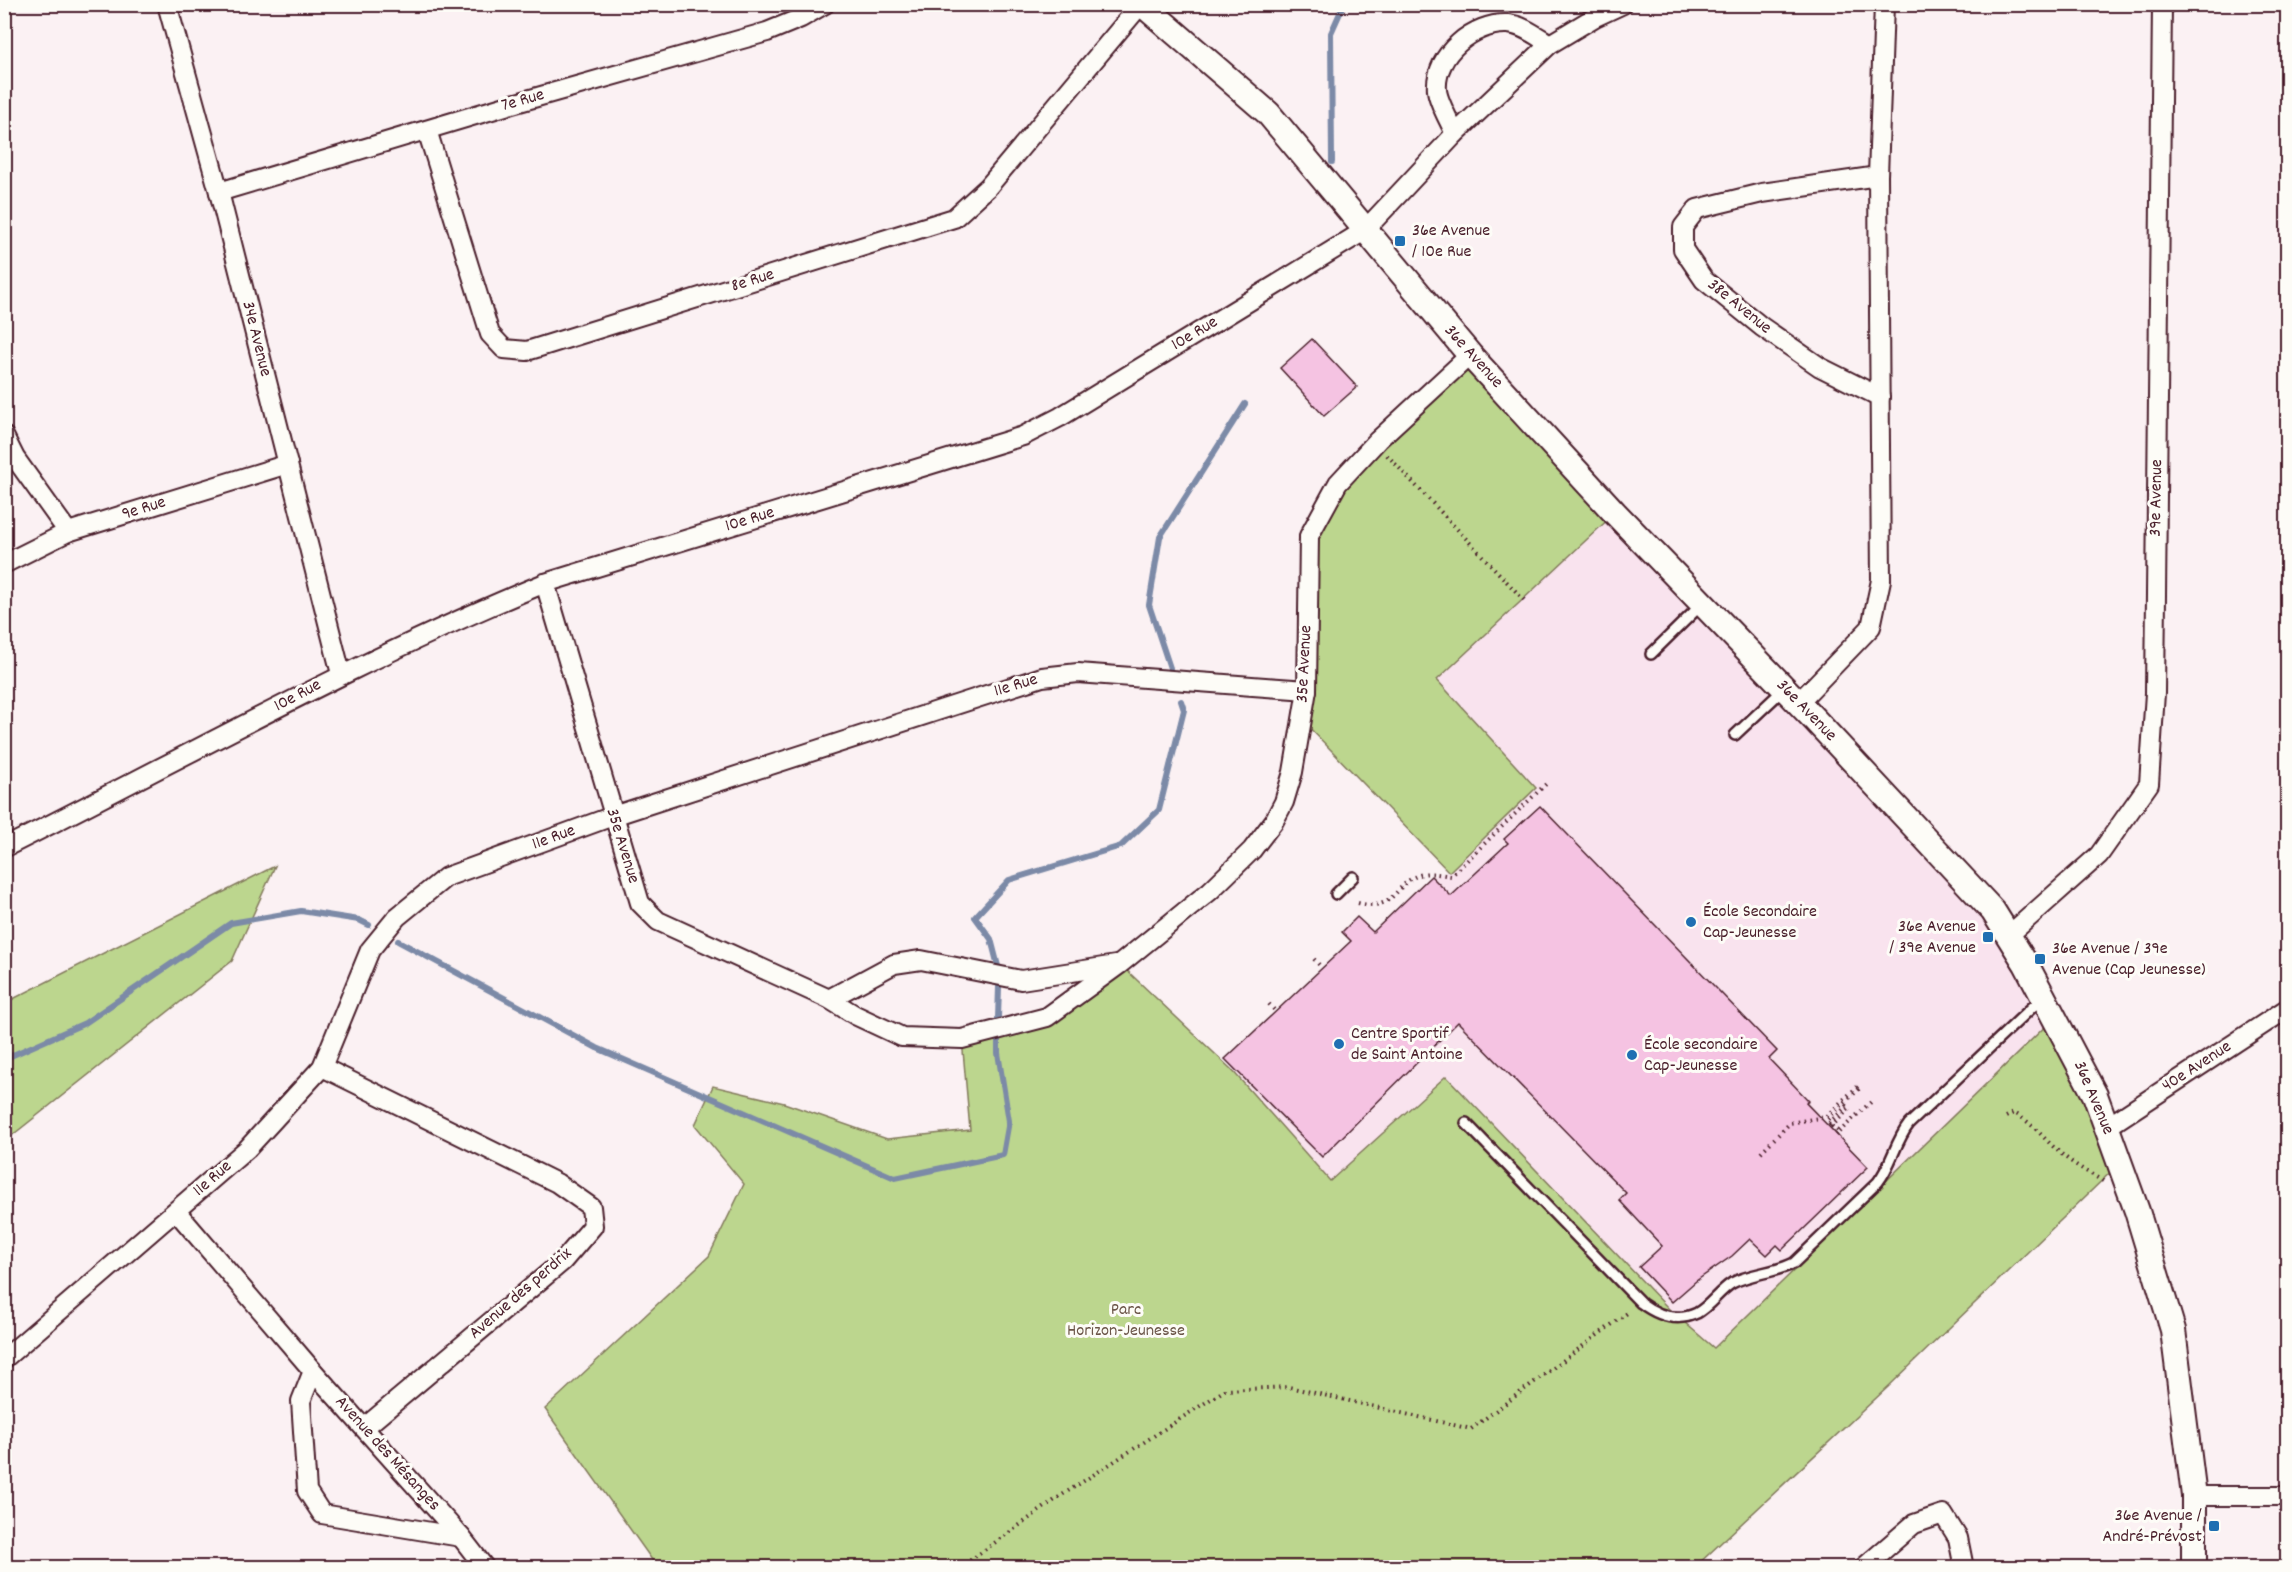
<svg xmlns="http://www.w3.org/2000/svg" width="2292" height="1572" viewBox="0 0 2292 1572" font-family="Dekko,sans-serif">
	<style>
		.built { fill: #f9e3ee }
		.green { fill: #bcd68e; stroke: #837a5c; stroke-width: 1.5 }
		.lines { fill: none; stroke-linecap: round; stroke-linejoin: round }
		.stream { stroke: #7b8aa7; stroke-width: 6 }
		.building { fill: #f5c3e2; stroke: #4a1f2b; stroke-width: 1.5 }
		.service-casing { stroke: #4a1f2b; stroke-width: 14 }
		.minor-casing { stroke: #4a1f2b; stroke-width: 22 }
		.tertiary-casing { stroke: #4a1f2b; stroke-width: 28 }
		.path { stroke: #4a1f2b; stroke-width: 4; stroke-dasharray: 1.5 4.5; stroke-linecap: butt }
		.service { stroke: #fdfcf7; stroke-width: 9 }
		.minor { stroke: #fdfcf7; stroke-width: 18 }
		.tertiary { stroke: #fdfcf7; stroke-width: 24 }
		.poi-dot { fill: #1f6fb2; stroke: #fdfcf7; stroke-width: 2 }
		.labels { text-anchor: middle; dominant-baseline: central; stroke-width: 6; stroke-linejoin: round; paint-order: stroke }
		.street-label { font-size: 18px; fill: #4a1f2b; stroke: #fdfcf7 }
		.poi-label { font-size: 18px; fill: #4a1f2b; stroke: #fdfcf7; text-anchor: start }
		.park-label { font-size: 18px; fill: #6c5649; stroke: #fdfcf7 }
	</style>
	<rect width="100%" height="100%" fill="#fbf1f3"/>
	<filter id="ink" filterUnits="userSpaceOnUse"><feTurbulence type="fractalNoise" baseFrequency=".0167" numOctaves="2"/><feDisplacementMap in="SourceGraphic" scale="12" xChannelSelector="R" yChannelSelector="G"/><feConvolveMatrix kernelMatrix="1 2 1 2 8 2 1 2 1" color-interpolation-filters="sRGB"/></filter>
	<g filter="url(#ink)">
		<polygon class="built" points="1615,513 1937,850 2055,1017 1714,1349 1669,1309 1447,1076 1330,1181 1231,1069 1431,876 1449,872 1536,788 1437,680"/>
		<g class="green">
			<polygon points="1470,355 1615,513 1437,680 1536,788 1449,872 1301,719 1309,536 1338,483"/>
			<polygon points="275,866 232,961 5,1141 5,1003"/>
			<polygon points="1120,964 1231,1069 1330,1181 1446,1076 1669,1309 1714,1348 2055,1017 2120,1163 1888,1387 1695,1567 657,1567 545,1409 709,1256 744,1184 695,1125 713,1086 784,1103 887,1139 970,1130 962,1039 1047,1017"/>
		</g>
		<g class="lines">
			<g class="stream">
				<polyline points="1332,162 1331,33 1344,4"/>
				<polyline points="1170,668 1149,605 1160,537 1245,404"/>
				<polyline points="398,941 597,1048 895,1178 1003,1155 1009,1121 998,1053 998,1041"/>
				<polyline points="999,970 991,939 975,917 1009,880 1121,846 1159,810 1184,710 1181,701"/>
				<polyline points="998,1018 999,987"/>
				<polyline points="4,1059 85,1023 231,923 301,911 359,920 369,925"/>
			</g>
		</g>
		<g class="building">
			<polygon points="1312,339 1357,387 1324,416 1280,368"/>
			<polygon points="1540,806 1777,1051 1769,1059 1809,1101 1806,1103 1868,1167 1782,1250 1777,1245 1767,1255 1750,1239 1732,1256 1696,1281 1672,1302 1639,1267 1662,1246 1619,1200 1626,1193 1458,1022 1322,1157 1225,1059 1351,941 1342,932 1357,917 1373,932 1431,876 1451,896 1508,843 1504,839"/>
		</g>
		<g class="lines">
			<g class="service-casing">
				<g id="service">
					<polyline points="1651,654 1702,604"/>
					<polyline points="1735,735 1784,689"/>
					<polyline points="1336,894 1353,877"/>
					<path d="M1466,1123L1641,1303C1657,1315 1676,1323 1697,1313C1710,1306 1719,1291 1732,1283C1751,1273 1775,1273 1794,1263L1878,1182C1892,1164 1895,1142 1909,1124L2042,998"/>
				</g>
			</g>
			<g class="minor-casing">
				<g id="minor">
					<polyline points="167,4 219,192 341,674"/>
					<polyline points="427,130 490,334 504,349 527,351 954,218 988,187 1141,4"/>
					<path d="M1455,134C1450,122 1438,102 1437,90C1434,55 1474,22 1508,24C1523,25 1538,37 1550,44"/>
					<polyline points="1878,176 1762,193 1697,209 1683,227 1683,249 1704,280 1762,327 1820,367 1880,397"/>
					<polyline points="219,192 509,105 767,32 801,18 825,4"/>
					<polyline points="4,436 15,458 68,532"/>
					<polyline points="4,564 68,532 288,464"/>
					<polyline points="545,583 640,903 658,921 829,999 855,1015 902,1037 962,1039 1047,1017 1120,964 1210,891 1252,850 1274,821 1284,802 1293,772 1307,690 1309,536 1338,483 1378,440 1470,355"/>
					<polyline points="1798,703 1871,627 1881,580 1878,176 1884,4"/>
					<path d="M4,848C184,758 359,659 545,583L1023,436L1060,417L1364,231L1455,134L1550,44L1595,17L1623,4"/>
					<polyline points="2008,936 2099,855 2149,784 2155,693 2162,4"/>
					<polyline points="829,999 894,964 921,960 1021,980 1116,965"/>
					<polyline points="322,1067 557,1183 591,1207 593,1226 563,1261 364,1428"/>
					<polyline points="2107,1127 2288,1008"/>
					<polyline points="176,1211 313,1371 461,1537 485,1568"/>
					<polyline points="4,1359 247,1149 322,1067 370,950 397,917 446,877 613,816 1042,677 1078,673 1307,690"/>
					<polyline points="313,1371 301,1401 307,1491 322,1514 461,1537"/>
					<polyline points="2194,1496 2288,1496"/>
					<polyline points="1863,1568 1914,1524 1943,1514 1958,1538 1964,1568"/>
				</g>
			</g>
			<g class="tertiary-casing">
				<polyline id="tertiary" points="1142,4 1268,113 1470,355 1615,513 1815,720 1993,911 2026,964 2095,1095 2137,1211 2173,1330 2194,1496 2194,1568"/>
			</g>
			<g class="path">
				<polyline points="1387,455 1525,601"/>
				<path d="M1358,903C1398,913 1393,881 1423,874C1431,872 1443,875 1451,876L1546,784"/>
				<polyline points="1314,959 1322,968"/>
				<polyline points="1269,1004 1276,1012"/>
				<path d="M2006,1117L2014,1113C2032,1122 2043,1138 2058,1151C2071,1163 2087,1172 2103,1181"/>
				<polyline points="1839,1132 1872,1101"/>
				<polyline points="1836,1135 1839,1132 1832,1126 1850,1108 1847,1106 1829,1123 1827,1120 1860,1088"/>
				<polyline points="1761,1152 1790,1123 1825,1117 1858,1086"/>
				<polyline points="954,1568 962,1566 1062,1495 1225,1390 1289,1387 1471,1429 1630,1311"/>
			</g>
			<use href="#service" class="service"/>
			<use href="#minor" class="minor"/>
			<use href="#tertiary" class="tertiary"/>
		</g>
	</g>
	<g class="poi-dot">
		<rect x="1394" y="235" width="12" height="12" rx="3"/>
		<circle cx="1691" cy="922" r="6"/>
		<rect x="1982" y="931" width="12" height="12" rx="3"/>
		<rect x="2034" y="953" width="12" height="12" rx="3"/>
		<circle cx="1339" cy="1044" r="6"/>
		<circle cx="1632" cy="1055" r="6"/>
		<rect x="2208" y="1520" width="12" height="12" rx="3"/>
	</g>
	<g class="labels">
		<g class="street-label">
			<text transform="translate(523 101) rotate(-16)">7e Rue</text>
			<text transform="translate(753 281) rotate(-17)">8e Rue</text>
			<text transform="translate(1739 307) rotate(39)">38e Avenue</text>
			<text transform="translate(1195 334) rotate(-31)">10e Rue</text>
			<text transform="translate(256 339) rotate(76)">34e Avenue</text>
			<text transform="translate(1473 357) rotate(48)">36e Avenue</text>
			<text transform="translate(2157 498) rotate(-89)">39e Avenue</text>
			<text transform="translate(144 509) rotate(-17)">9e Rue</text>
			<text transform="translate(750 520) rotate(-17)">10e Rue</text>
			<text transform="translate(1305 664) rotate(-87)">35e Avenue</text>
			<text transform="translate(1016 686) rotate(-17)">11e Rue</text>
			<text transform="translate(298 696) rotate(-28)">10e Rue</text>
			<text transform="translate(1806 711) rotate(46)">36e Avenue</text>
			<text transform="translate(554 838) rotate(-20)">11e Rue</text>
			<text transform="translate(622 846) rotate(73)">35e Avenue</text>
			<text transform="translate(2197 1067) rotate(-33)">40e Avenue</text>
			<text transform="translate(2093 1098) rotate(67)">36e Avenue</text>
			<text transform="translate(213 1179) rotate(-41)">11e Rue</text>
			<text transform="translate(521 1294) rotate(-41)">Avenue des perdrix</text>
			<text transform="translate(387 1454) rotate(48)">Avenue des Mésanges</text>
		</g>
		<g class="poi-label">
			<text x="1412" y="231">36e Avenue<tspan x="1412" dy="21">/ 10e Rue</tspan></text>
			<text x="1703" y="912">École Secondaire<tspan x="1703" dy="21">Cap-Jeunesse</tspan></text>
			<text x="1976" y="927" text-anchor="end">36e Avenue<tspan x="1976" dy="21">/ 39e Avenue</tspan></text>
			<text x="2052" y="949">36e Avenue / 39e<tspan x="2052" dy="21">Avenue (Cap Jeunesse)</tspan></text>
			<text x="1351" y="1034">Centre Sportif<tspan x="1351" dy="21">de Saint Antoine</tspan></text>
			<text x="1644" y="1045">École secondaire<tspan x="1644" dy="21">Cap-Jeunesse</tspan></text>
			<text x="2202" y="1516" text-anchor="end">36e Avenue /<tspan x="2202" dy="21">André-Prévost</tspan></text>
		</g>
		<g class="park-label">
			<text x="1126" y="1310">Parc<tspan x="1126" dy="21">Horizon-Jeunesse</tspan></text>
		</g>
	</g>
	<rect width="2292" height="1572" fill="none" stroke="#fdfcf7" stroke-width="24"/>
	<rect x="12" y="12" width="2268" height="1548" fill="none" stroke="#4a1f2b" stroke-width="2" filter="url(#ink)"/>
</svg>
